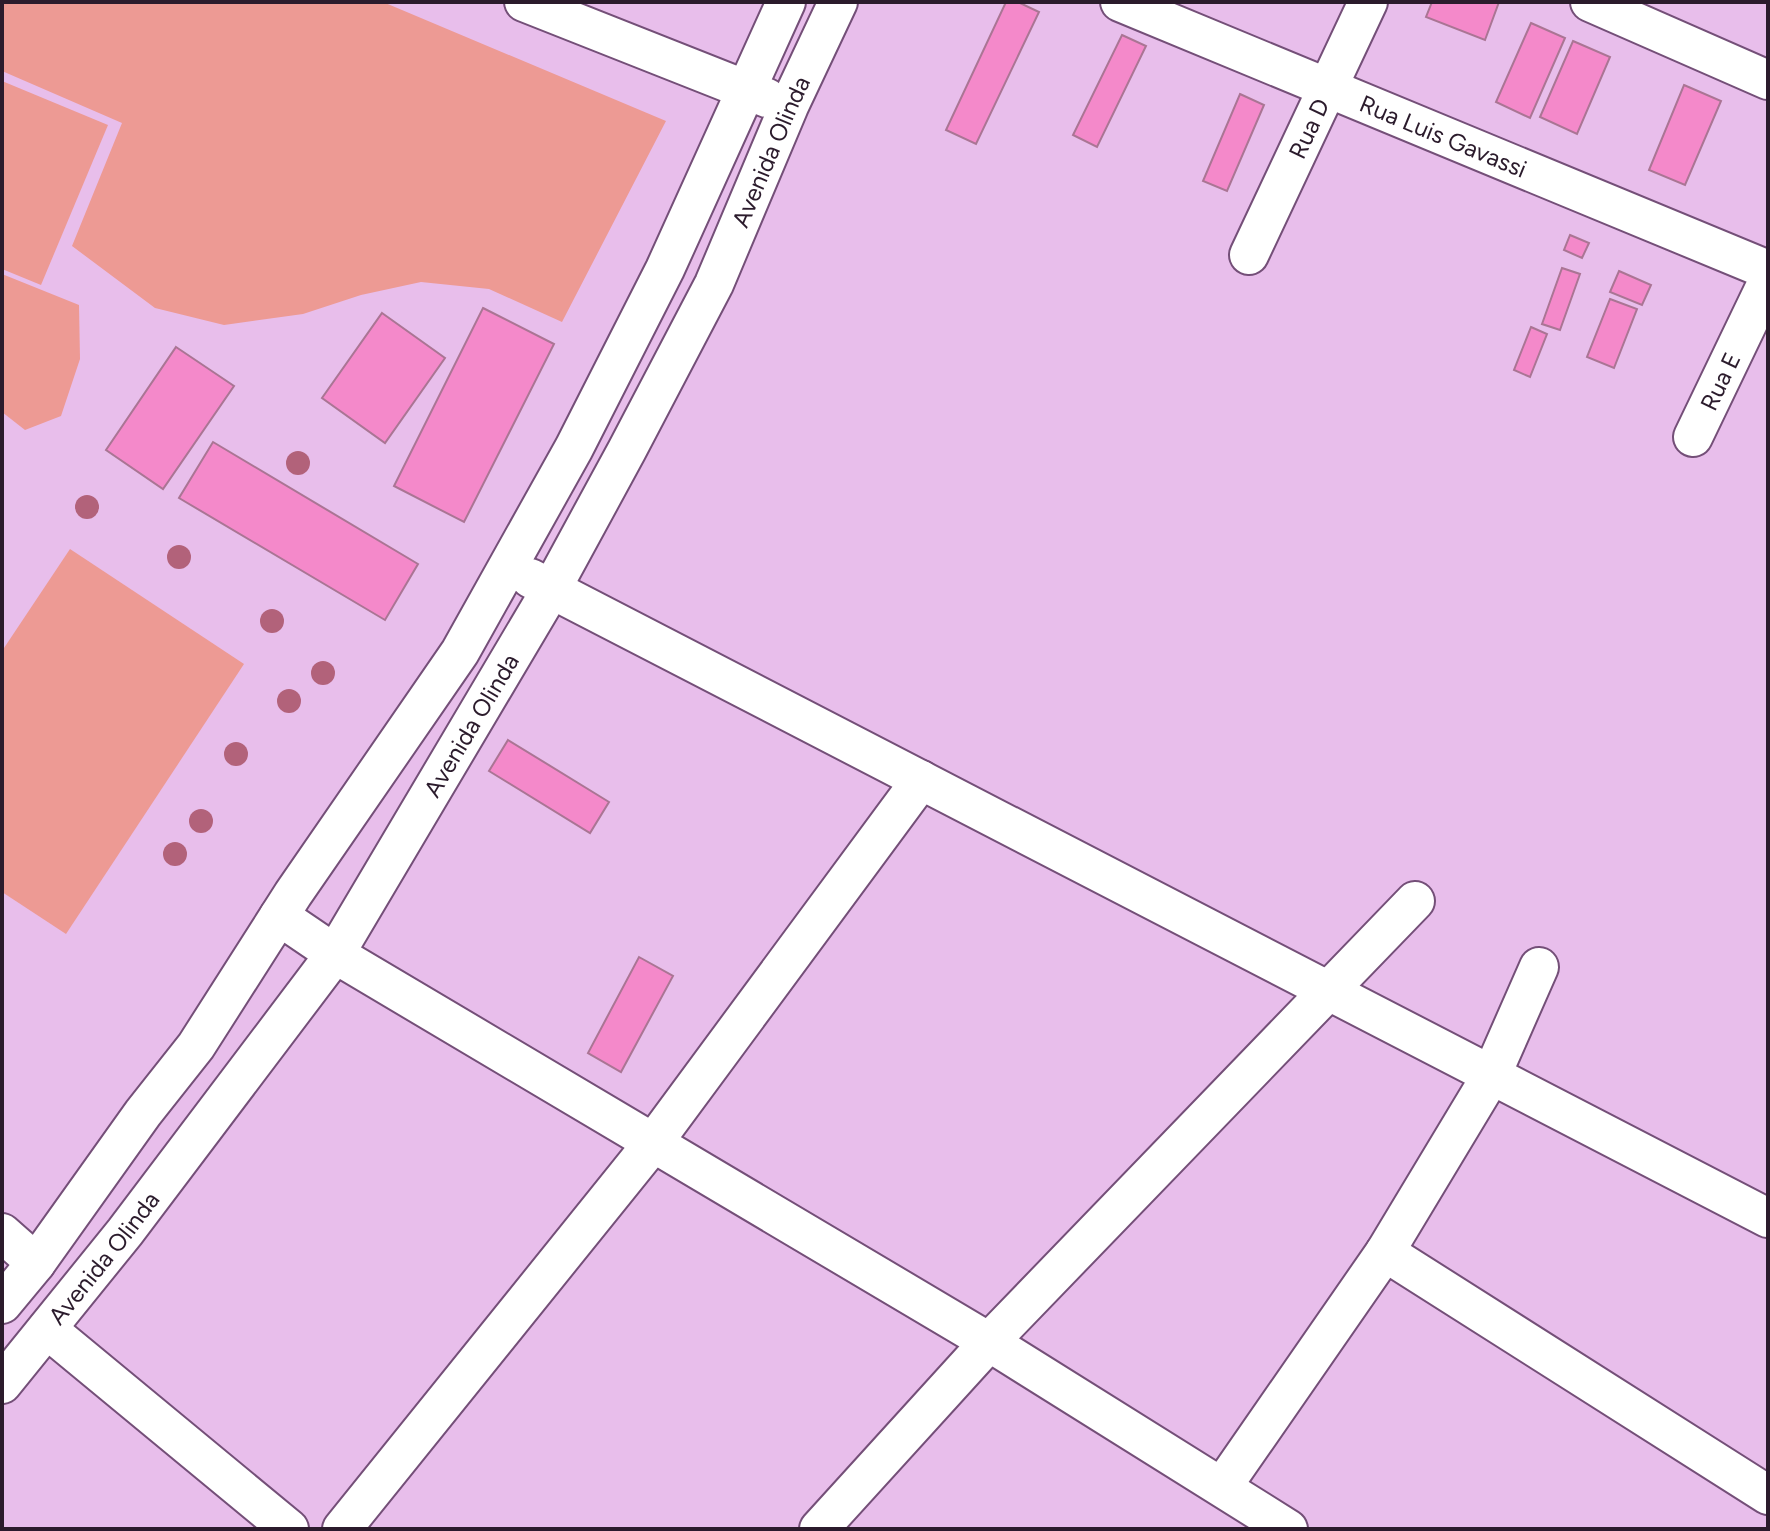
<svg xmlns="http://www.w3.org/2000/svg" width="1770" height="1531" viewBox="0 0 1770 1531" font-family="Figtree,sans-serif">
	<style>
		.green { fill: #ed9a94 }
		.building { fill: #f489ca; stroke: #aa7594; stroke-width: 2 }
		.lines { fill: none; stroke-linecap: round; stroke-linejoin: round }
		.minor-casing { stroke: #744f78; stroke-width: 42 }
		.minor { stroke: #fff; stroke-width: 38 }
		.tree { fill: #b2627a }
		.labels { text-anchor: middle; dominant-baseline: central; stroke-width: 7; stroke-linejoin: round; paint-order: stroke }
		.street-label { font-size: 24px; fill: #2b1b2c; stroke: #fde7fe }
	</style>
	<rect width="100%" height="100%" fill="#e8beeb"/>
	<g class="green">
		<polygon points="2,2 383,2 666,121 562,322 489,289 421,282 361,295 303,314 224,325 155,308 72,246 122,123 2,71"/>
		<polygon points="2,81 108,125 41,285 2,269"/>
		<polygon points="2,274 79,305 80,359 61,416 25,430 2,412"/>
		<polygon points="70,549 244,664 66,934 2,892 2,651"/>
	</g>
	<g class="building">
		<polygon points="1006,2 1018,2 1039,12 976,144 946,130"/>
		<polygon points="1432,2 1499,2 1485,40 1426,17"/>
		<polygon points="1531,23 1565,38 1530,118 1496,102"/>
		<polygon points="1122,35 1146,46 1097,147 1073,135"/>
		<polygon points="1573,41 1610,57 1577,134 1540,117"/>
		<polygon points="1684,85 1721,101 1685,185 1649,170"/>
		<polygon points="1240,94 1264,105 1227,191 1203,181"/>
		<polygon points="1570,235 1589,243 1582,258 1564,250"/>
		<polygon points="1562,268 1580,274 1560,330 1542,324"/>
		<polygon points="1619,271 1651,285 1642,305 1610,292"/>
		<polygon points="1610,299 1637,309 1614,368 1587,357"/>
		<polygon points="483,308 554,344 464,522 394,486"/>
		<polygon points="382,313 445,358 385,443 322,398"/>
		<polygon points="1531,327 1547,334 1530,377 1514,370"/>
		<polygon points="176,347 234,386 163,489 106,450"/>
		<polygon points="213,442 418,564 385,620 179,498"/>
		<polygon points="508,740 609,802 590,833 489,771"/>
		<polygon points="639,957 673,976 621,1072 588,1053"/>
	</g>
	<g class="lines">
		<g class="minor-casing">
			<g id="minor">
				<polyline points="524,2 767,98"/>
				<path id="s1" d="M1120,2L1768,270"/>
				<polyline points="1590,2 1768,80"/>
				<path id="s2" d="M1249,255L1368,2"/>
				<path id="s3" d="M1693,437L1768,281"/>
				<polyline points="530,578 1768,1218"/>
				<polyline points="279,916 335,954 989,1342 1288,1529"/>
				<polyline points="2,1233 36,1263"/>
				<polyline points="1385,1252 1768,1495"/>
				<polyline points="2,1304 36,1263 143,1113 196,1046 293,894 460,652 574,448 665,269 786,2"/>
				<polyline points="47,1329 289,1529"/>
				<path id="s4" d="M2,1384L125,1232L335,954L552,588L627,450L714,284L789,106L838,2"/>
				<polyline points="1222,1487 1385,1252 1491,1076 1539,967"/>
				<polyline points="342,1529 653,1143 921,780"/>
				<polyline points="819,1529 989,1342 1415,901"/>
			</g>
		</g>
		<use href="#minor" class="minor"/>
	</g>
	<g class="tree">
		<circle cx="298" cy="463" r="12"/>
		<circle cx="87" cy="507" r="12"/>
		<circle cx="179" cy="557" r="12"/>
		<circle cx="272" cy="621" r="12"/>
		<circle cx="323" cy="673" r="12"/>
		<circle cx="289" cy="701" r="12"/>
		<circle cx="236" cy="754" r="12"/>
		<circle cx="201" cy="821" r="12"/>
		<circle cx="175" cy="854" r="12"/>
	</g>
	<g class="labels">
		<g class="street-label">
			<text stroke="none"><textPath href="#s2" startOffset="140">Rua D</textPath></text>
			<text stroke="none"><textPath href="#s1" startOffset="350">Rua Luis Gavassi</textPath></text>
			<text stroke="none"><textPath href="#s4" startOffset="1458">Avenida Olinda</textPath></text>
			<text stroke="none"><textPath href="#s3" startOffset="62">Rua E</textPath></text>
			<text stroke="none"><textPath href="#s4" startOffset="810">Avenida Olinda</textPath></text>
			<text stroke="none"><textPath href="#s4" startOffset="162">Avenida Olinda</textPath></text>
		</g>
	</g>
	<rect width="1770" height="1531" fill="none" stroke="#2b1b2c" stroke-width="8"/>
</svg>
